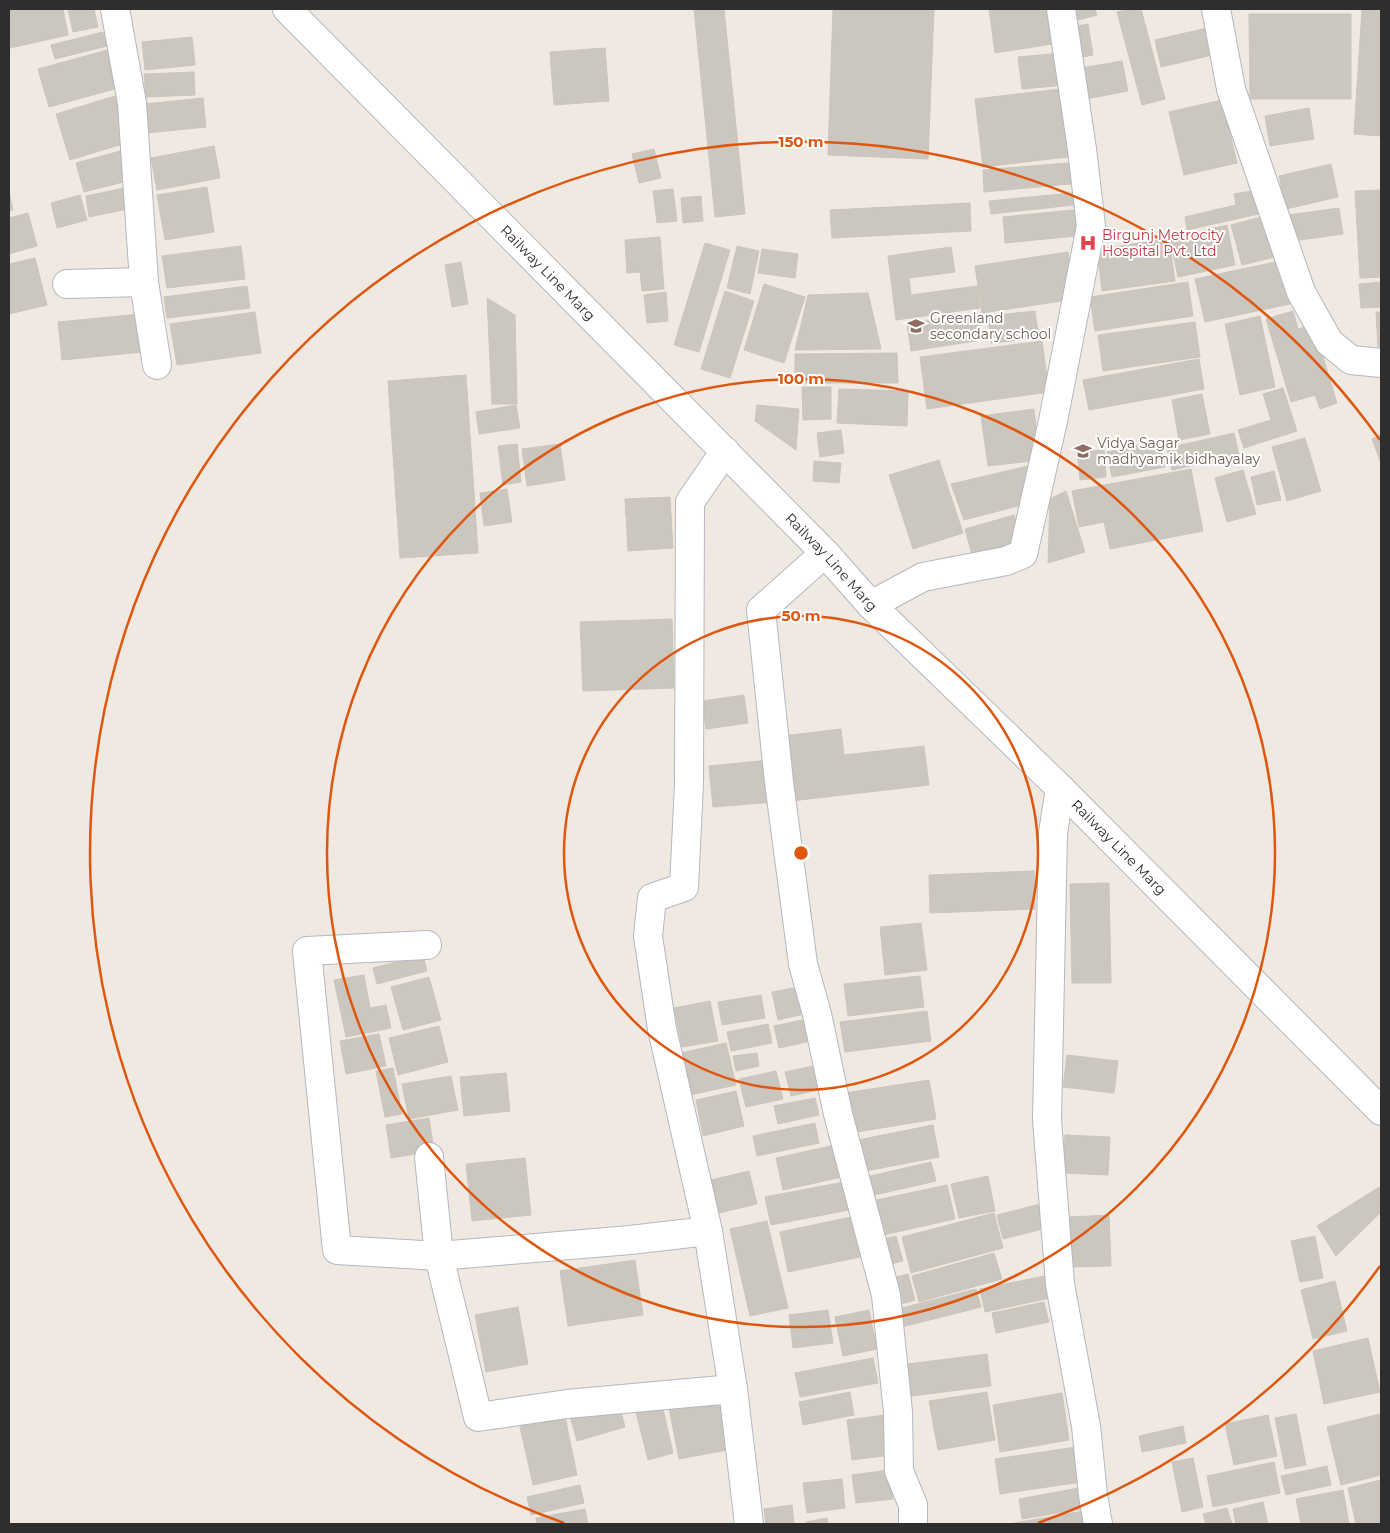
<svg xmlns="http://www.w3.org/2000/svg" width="1390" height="1533" viewBox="0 0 1390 1533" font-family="Montserrat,sans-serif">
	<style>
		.building { fill: #cbc7bf; stroke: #cbc5ba }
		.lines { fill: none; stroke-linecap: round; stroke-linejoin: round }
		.minor-casing { stroke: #b4b7c1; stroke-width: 30 }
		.secondary-casing { stroke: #b4b7c1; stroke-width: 30 }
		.minor { stroke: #fff; stroke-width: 28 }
		.secondary { stroke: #fff; stroke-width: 28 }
		.ring { fill: none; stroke: #df570e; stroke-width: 2.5 }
		.labels { text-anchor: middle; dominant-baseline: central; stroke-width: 4; stroke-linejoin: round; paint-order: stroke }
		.health-label { font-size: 14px; fill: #be3a42; stroke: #fff; text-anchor: start }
		.street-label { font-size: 14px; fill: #2e2e2e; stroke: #fff }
		.education-label { font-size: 14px; fill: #785e54; stroke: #fff; text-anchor: start }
		.centre { fill: #df570e; stroke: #fff; stroke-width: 2.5 }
		.ring-label { font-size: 15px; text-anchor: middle; font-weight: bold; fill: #df570e; stroke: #fff; stroke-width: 4; stroke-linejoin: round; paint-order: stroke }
	</style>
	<rect width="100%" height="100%" fill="#efe9e1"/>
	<g class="building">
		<polygon points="9,9 63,9 68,35 10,48"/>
		<polygon points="68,9 94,9 98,27 73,32"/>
		<polygon points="694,9 724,9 745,214 715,217"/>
		<polygon points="833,9 934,9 928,159 828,155"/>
		<polygon points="989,9 1060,9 1065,42 995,53"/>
		<polygon points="1068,9 1095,9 1097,15 1071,22"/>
		<polygon points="1130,9 1141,9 1165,99 1142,105 1117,12"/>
		<polygon points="1362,9 1381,10 1381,136 1354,134"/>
		<polygon points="1249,14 1351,14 1351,99 1250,99"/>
		<polygon points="1088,24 1093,55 1072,59 1067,28"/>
		<polygon points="1207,28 1213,55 1161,67 1155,40"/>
		<polygon points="103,32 107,46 55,59 51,45"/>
		<polygon points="192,37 195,65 145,70 142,42"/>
		<polygon points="605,48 609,101 554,105 550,52"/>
		<polygon points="111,49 122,87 49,107 38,69"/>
		<polygon points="1062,53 1066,85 1022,89 1018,57"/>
		<polygon points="1122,61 1128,91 1081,100 1076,69"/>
		<polygon points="194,72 195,95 146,97 144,74"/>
		<polygon points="1068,88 1076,156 983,167 975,99"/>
		<polygon points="115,96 129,142 70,160 56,114"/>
		<polygon points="203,98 206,127 147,133 145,104"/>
		<polygon points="1222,100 1237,163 1184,175 1169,112"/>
		<polygon points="1309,108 1314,139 1270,146 1265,116"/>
		<polygon points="214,146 220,178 157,190 151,158"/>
		<polygon points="654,149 661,178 639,183 632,154"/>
		<polygon points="124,150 131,180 84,192 76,163"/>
		<polygon points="1079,162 1081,183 984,192 983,170"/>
		<polygon points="1331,164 1338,197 1286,209 1279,176"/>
		<polygon points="129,187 133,208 89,217 86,196"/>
		<polygon points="207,187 214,232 165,240 157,195"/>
		<polygon points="673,189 677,221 657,223 653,191"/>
		<polygon points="1258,190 1263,213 1187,230 1185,217 1236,205 1234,194"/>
		<polygon points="1381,190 1381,277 1360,278 1355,191"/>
		<polygon points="9,192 13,210 9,211"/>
		<polygon points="1082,192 1083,204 991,214 989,201"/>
		<polygon points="80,195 87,220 57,228 51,203"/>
		<polygon points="701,196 703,221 683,223 681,198"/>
		<polygon points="970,203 971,231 832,238 830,210"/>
		<polygon points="1339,208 1343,234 1293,241 1288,215"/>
		<polygon points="1083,209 1085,235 1005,243 1003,217"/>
		<polygon points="28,213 37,246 9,254 9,218"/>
		<polygon points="1265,216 1275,257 1242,265 1231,225"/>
		<polygon points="1227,225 1235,265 1178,277 1170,238"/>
		<polygon points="660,237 664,289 642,291 640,272 627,273 625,240"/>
		<polygon points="1169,239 1175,281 1102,291 1097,249"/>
		<polygon points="705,243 730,250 699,352 674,345"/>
		<polygon points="241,246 245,279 167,288 162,256"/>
		<polygon points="737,246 759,251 750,294 727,288"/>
		<polygon points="951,247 955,272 909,278 911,295 977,286 980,308 896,320 888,256"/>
		<polygon points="762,249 798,254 795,278 758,273"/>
		<polygon points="1068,252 1075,299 982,313 975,266"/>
		<polygon points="35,258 47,305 9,314 9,264"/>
		<polygon points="1280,261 1290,304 1205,322 1195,279"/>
		<polygon points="461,262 468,304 452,307 445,265"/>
		<polygon points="1188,282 1193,316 1095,331 1090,297"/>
		<polygon points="1381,282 1381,307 1361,308 1359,284"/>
		<polygon points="764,284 805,297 784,363 744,350"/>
		<polygon points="247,286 250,308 167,318 164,297"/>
		<polygon points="725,291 754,301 730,378 701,369"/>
		<polygon points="666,292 668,321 647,323 644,295"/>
		<polygon points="868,293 881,349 795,350 808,295"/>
		<polygon points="487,298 515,315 517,404 492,404"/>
		<polygon points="1035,311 1039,338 991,343 988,316"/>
		<polygon points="1293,311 1298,329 1313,324 1337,403 1320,409 1315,395 1291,402 1266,319"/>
		<polygon points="255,312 261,353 177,365 170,324"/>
		<polygon points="1376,312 1381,312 1381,347 1378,347"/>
		<polygon points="977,313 982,340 911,351 907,324"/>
		<polygon points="140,314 143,352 62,360 58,322"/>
		<polygon points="1260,316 1275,387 1240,395 1225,324"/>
		<polygon points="1195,322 1200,357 1103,371 1098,335"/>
		<polygon points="1042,341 1049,392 927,409 920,357"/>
		<polygon points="897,353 898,383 795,383 795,354"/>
		<polygon points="1199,359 1204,389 1089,410 1083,380"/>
		<polygon points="466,375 478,553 400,558 388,381"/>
		<polygon points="802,387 831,387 831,419 803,420"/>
		<polygon points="1283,388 1297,431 1244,448 1238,430 1271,420 1263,394"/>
		<polygon points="839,389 908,391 907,426 837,423"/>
		<polygon points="1202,394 1210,434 1179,440 1172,400"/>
		<polygon points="516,405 520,428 479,434 476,412"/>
		<polygon points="757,405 799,409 796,450 755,421"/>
		<polygon points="1034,409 1040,460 988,466 981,416"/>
		<polygon points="841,430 844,453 820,457 817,433"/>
		<polygon points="1234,433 1239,455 1172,470 1167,448"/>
		<polygon points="1381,435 1381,463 1372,439"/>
		<polygon points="1305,438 1321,491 1287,501 1272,447"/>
		<polygon points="1159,441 1165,467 1112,477 1107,452"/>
		<polygon points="517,444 521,482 503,485 498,446"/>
		<polygon points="560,444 565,480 527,486 522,449"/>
		<polygon points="1104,450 1106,477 1080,480 1077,452"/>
		<polygon points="939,460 963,533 913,549 889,475"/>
		<polygon points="814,461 841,463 839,483 813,481"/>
		<polygon points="1028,466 1018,506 964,520 951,484"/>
		<polygon points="1191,469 1203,531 1110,549 1104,522 1079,527 1072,491"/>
		<polygon points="1243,470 1256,514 1227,522 1215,478"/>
		<polygon points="1274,471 1281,500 1257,505 1251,477"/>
		<polygon points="507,489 512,522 484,526 480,493"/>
		<polygon points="1066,491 1085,552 1048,563 1050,499"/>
		<polygon points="670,497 673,548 628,551 625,499"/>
		<polygon points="1014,515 1023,548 974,562 965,529"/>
		<polygon points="672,619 674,688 583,691 580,622"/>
		<polygon points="744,695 748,723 706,729 702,701"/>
		<polygon points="841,729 844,755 924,746 929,785 791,801 783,736"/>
		<polygon points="770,760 774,802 713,807 709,766"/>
		<polygon points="1034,871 1035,909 930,913 929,875"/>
		<polygon points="1109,883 1111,983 1072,983 1070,884"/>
		<polygon points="921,923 927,970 885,975 880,927"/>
		<polygon points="423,955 427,971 377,984 373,968"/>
		<polygon points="364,975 370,1008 386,1005 391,1028 346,1037 334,980"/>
		<polygon points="920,976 924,1007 848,1016 844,984"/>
		<polygon points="429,977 441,1020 403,1030 391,987"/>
		<polygon points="804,986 809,1013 778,1020 772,992"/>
		<polygon points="761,995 765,1018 722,1025 718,1002"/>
		<polygon points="710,1001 718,1041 682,1047 674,1008"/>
		<polygon points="927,1011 931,1041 845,1052 840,1022"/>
		<polygon points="812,1018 816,1040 779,1048 774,1026"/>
		<polygon points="768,1024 772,1043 731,1051 727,1032"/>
		<polygon points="439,1026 448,1062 398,1075 389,1038"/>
		<polygon points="379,1034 386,1066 346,1074 340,1041"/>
		<polygon points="726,1043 736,1085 690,1095 681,1053"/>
		<polygon points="757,1053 759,1066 736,1071 733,1056"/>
		<polygon points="1067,1055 1118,1061 1114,1093 1063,1087"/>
		<polygon points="818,1065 823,1089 791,1096 785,1072"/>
		<polygon points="393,1068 402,1114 385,1117 376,1071"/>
		<polygon points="776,1071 783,1099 746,1107 739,1079"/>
		<polygon points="506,1073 510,1111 464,1116 460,1077"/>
		<polygon points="451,1076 458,1110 409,1119 402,1084"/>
		<polygon points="929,1080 936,1119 851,1133 845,1093"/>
		<polygon points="736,1091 744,1126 703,1136 696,1100"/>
		<polygon points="815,1098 819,1115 778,1124 774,1106"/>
		<polygon points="429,1118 434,1151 391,1158 386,1125"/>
		<polygon points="815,1123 819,1143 757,1156 753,1136"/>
		<polygon points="933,1125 939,1157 855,1173 848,1142"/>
		<polygon points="1065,1135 1110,1137 1108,1175 1063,1173"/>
		<polygon points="840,1144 847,1176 783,1190 776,1158"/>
		<polygon points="525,1158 531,1215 472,1221 466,1164"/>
		<polygon points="931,1162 936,1181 870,1196 866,1177"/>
		<polygon points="749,1171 757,1204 719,1213 711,1180"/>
		<polygon points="988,1176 995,1211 959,1218 951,1184"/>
		<polygon points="844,1182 849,1210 771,1225 765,1197"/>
		<polygon points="947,1185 955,1219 874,1237 867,1202"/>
		<polygon points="1381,1186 1381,1212 1336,1256 1317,1226"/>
		<polygon points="1040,1204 1047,1228 1003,1239 997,1215"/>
		<polygon points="994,1213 1003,1248 911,1273 902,1237"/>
		<polygon points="1109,1215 1111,1266 1072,1267 1070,1217"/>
		<polygon points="856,1216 865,1256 788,1272 780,1232"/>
		<polygon points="767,1221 788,1308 750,1316 730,1229"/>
		<polygon points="896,1236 903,1261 883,1266 876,1241"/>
		<polygon points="1315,1236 1323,1278 1300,1282 1291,1241"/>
		<polygon points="994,1253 1002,1279 919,1302 912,1276"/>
		<polygon points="635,1260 643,1315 568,1326 560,1271"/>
		<polygon points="908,1274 915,1300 895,1306 888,1279"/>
		<polygon points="1050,1275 1055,1297 985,1312 980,1289"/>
		<polygon points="1335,1281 1347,1331 1313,1339 1301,1290"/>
		<polygon points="976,1289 981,1307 898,1328 894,1310"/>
		<polygon points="1044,1302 1049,1322 996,1333 992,1313"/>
		<polygon points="518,1307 528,1364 486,1372 475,1315"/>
		<polygon points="828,1310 833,1343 793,1348 789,1315"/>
		<polygon points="869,1310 877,1349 843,1356 835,1317"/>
		<polygon points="1368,1338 1380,1392 1324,1404 1313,1351"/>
		<polygon points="987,1354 991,1386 911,1396 908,1364"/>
		<polygon points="873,1358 878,1383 800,1397 795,1373"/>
		<polygon points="615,1388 625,1427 577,1441 566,1402"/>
		<polygon points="850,1392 854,1415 803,1425 799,1402"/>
		<polygon points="987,1392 995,1440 938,1450 929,1401"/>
		<polygon points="1062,1393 1069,1440 1000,1452 993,1405"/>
		<polygon points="727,1397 738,1448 679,1459 669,1408"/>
		<polygon points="662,1405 673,1453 648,1460 636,1412"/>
		<polygon points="564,1412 577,1475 533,1485 519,1422"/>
		<polygon points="1296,1414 1306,1465 1285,1469 1275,1418"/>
		<polygon points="1380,1414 1381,1475 1341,1485 1327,1427"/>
		<polygon points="885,1415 891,1455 852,1460 847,1420"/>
		<polygon points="1268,1415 1277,1456 1234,1465 1225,1424"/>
		<polygon points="1183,1426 1186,1443 1142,1452 1139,1436"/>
		<polygon points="1076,1447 1081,1482 1000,1494 995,1459"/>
		<polygon points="1193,1458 1203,1507 1182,1512 1172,1462"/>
		<polygon points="1274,1462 1280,1493 1213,1507 1207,1476"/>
		<polygon points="1327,1466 1331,1485 1286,1495 1281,1476"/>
		<polygon points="889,1470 893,1499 856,1503 852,1475"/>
		<polygon points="842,1479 845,1508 807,1513 803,1483"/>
		<polygon points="1381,1480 1381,1524 1356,1524 1348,1488"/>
		<polygon points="580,1485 584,1503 531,1515 527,1497"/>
		<polygon points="1084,1487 1087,1508 1022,1519 1019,1499"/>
		<polygon points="1343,1490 1349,1524 1301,1524 1296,1499"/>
		<polygon points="1263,1502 1268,1524 1236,1524 1233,1509"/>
		<polygon points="792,1505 794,1524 766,1524 764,1509"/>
		<polygon points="1227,1508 1232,1524 1206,1524 1203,1514"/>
		<polygon points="585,1509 588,1524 537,1524 536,1518"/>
		<polygon points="1089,1510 1091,1524 1009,1524"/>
		<polygon points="827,1518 828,1524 807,1524 806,1522"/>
	</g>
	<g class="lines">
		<g class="minor-casing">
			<g id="minor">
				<polyline points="115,9 132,103 144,282 157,365"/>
				<polyline points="1216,9 1231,89 1301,292 1329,342 1351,360 1381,363"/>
				<polyline points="67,284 144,282"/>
				<polyline points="725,451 690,502 689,784 684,887 652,898 648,936 662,1029 708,1231 630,1240 439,1256 478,1417 567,1404 733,1389 749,1524"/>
				<polyline points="825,553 761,610 779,782 803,964 817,1014 838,1114 886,1295 898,1412 899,1471 913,1505 913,1524"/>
				<polyline points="871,605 923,577 1006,561 1023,554 1053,421 1091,226 1082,149 1061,9"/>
				<polyline points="1060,788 1053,833 1047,1120 1060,1284 1086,1426 1093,1495 1098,1524"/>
				<polyline points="427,945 307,951 337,1250 439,1256 429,1157"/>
				<polyline points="708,1231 733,1389"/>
			</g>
		</g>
		<g class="secondary-casing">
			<g id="secondary">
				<path id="s1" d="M287,9L825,553L871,605L1060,788L1381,1111"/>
			</g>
		</g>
		<use href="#minor" class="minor"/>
		<use href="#secondary" class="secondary"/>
	</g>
	<g class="ring">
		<circle cx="801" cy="853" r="237"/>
		<circle cx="801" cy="853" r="474"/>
		<path d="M1380 1266A711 711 0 0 1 1038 1523M564 1523A711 711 0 1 1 1380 440"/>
	</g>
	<defs>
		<g id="hospital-bare" transform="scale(1.35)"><path d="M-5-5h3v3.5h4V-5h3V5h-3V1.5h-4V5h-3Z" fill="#e0444e" stroke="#fff" stroke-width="2.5" paint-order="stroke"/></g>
		<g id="school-bare" transform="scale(1.35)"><path d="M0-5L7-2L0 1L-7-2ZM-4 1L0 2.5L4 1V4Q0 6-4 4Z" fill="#8d6e63" stroke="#fff" stroke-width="2.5" paint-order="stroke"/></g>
	</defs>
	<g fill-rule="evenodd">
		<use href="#hospital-bare" x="1088" y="243"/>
		<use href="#school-bare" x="916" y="326"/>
		<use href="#school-bare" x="1083" y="451"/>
	</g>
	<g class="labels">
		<g class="health-label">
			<text x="1102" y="235">Birgunj Metrocity<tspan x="1102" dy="16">Hospital Pvt. Ltd</tspan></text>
		</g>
		<g class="street-label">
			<text stroke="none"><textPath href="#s1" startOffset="371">Railway Line Marg</textPath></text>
			<text stroke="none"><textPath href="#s1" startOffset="776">Railway Line Marg</textPath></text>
			<text stroke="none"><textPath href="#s1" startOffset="1181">Railway Line Marg</textPath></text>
		</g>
		<g class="education-label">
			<text x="930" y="318">Greenland<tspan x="930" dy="16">secondary school</tspan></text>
			<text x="1097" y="443">Vidya Sagar<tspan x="1097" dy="16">madhyamik bidhayalay</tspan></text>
		</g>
	</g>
	<circle cx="801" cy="853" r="8" class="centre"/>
	<g class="ring-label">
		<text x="801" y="147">150 m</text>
		<text x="801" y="384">100 m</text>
		<text x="801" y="621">50 m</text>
	</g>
	<rect width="1390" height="1533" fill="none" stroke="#2e2e2e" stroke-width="20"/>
</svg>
